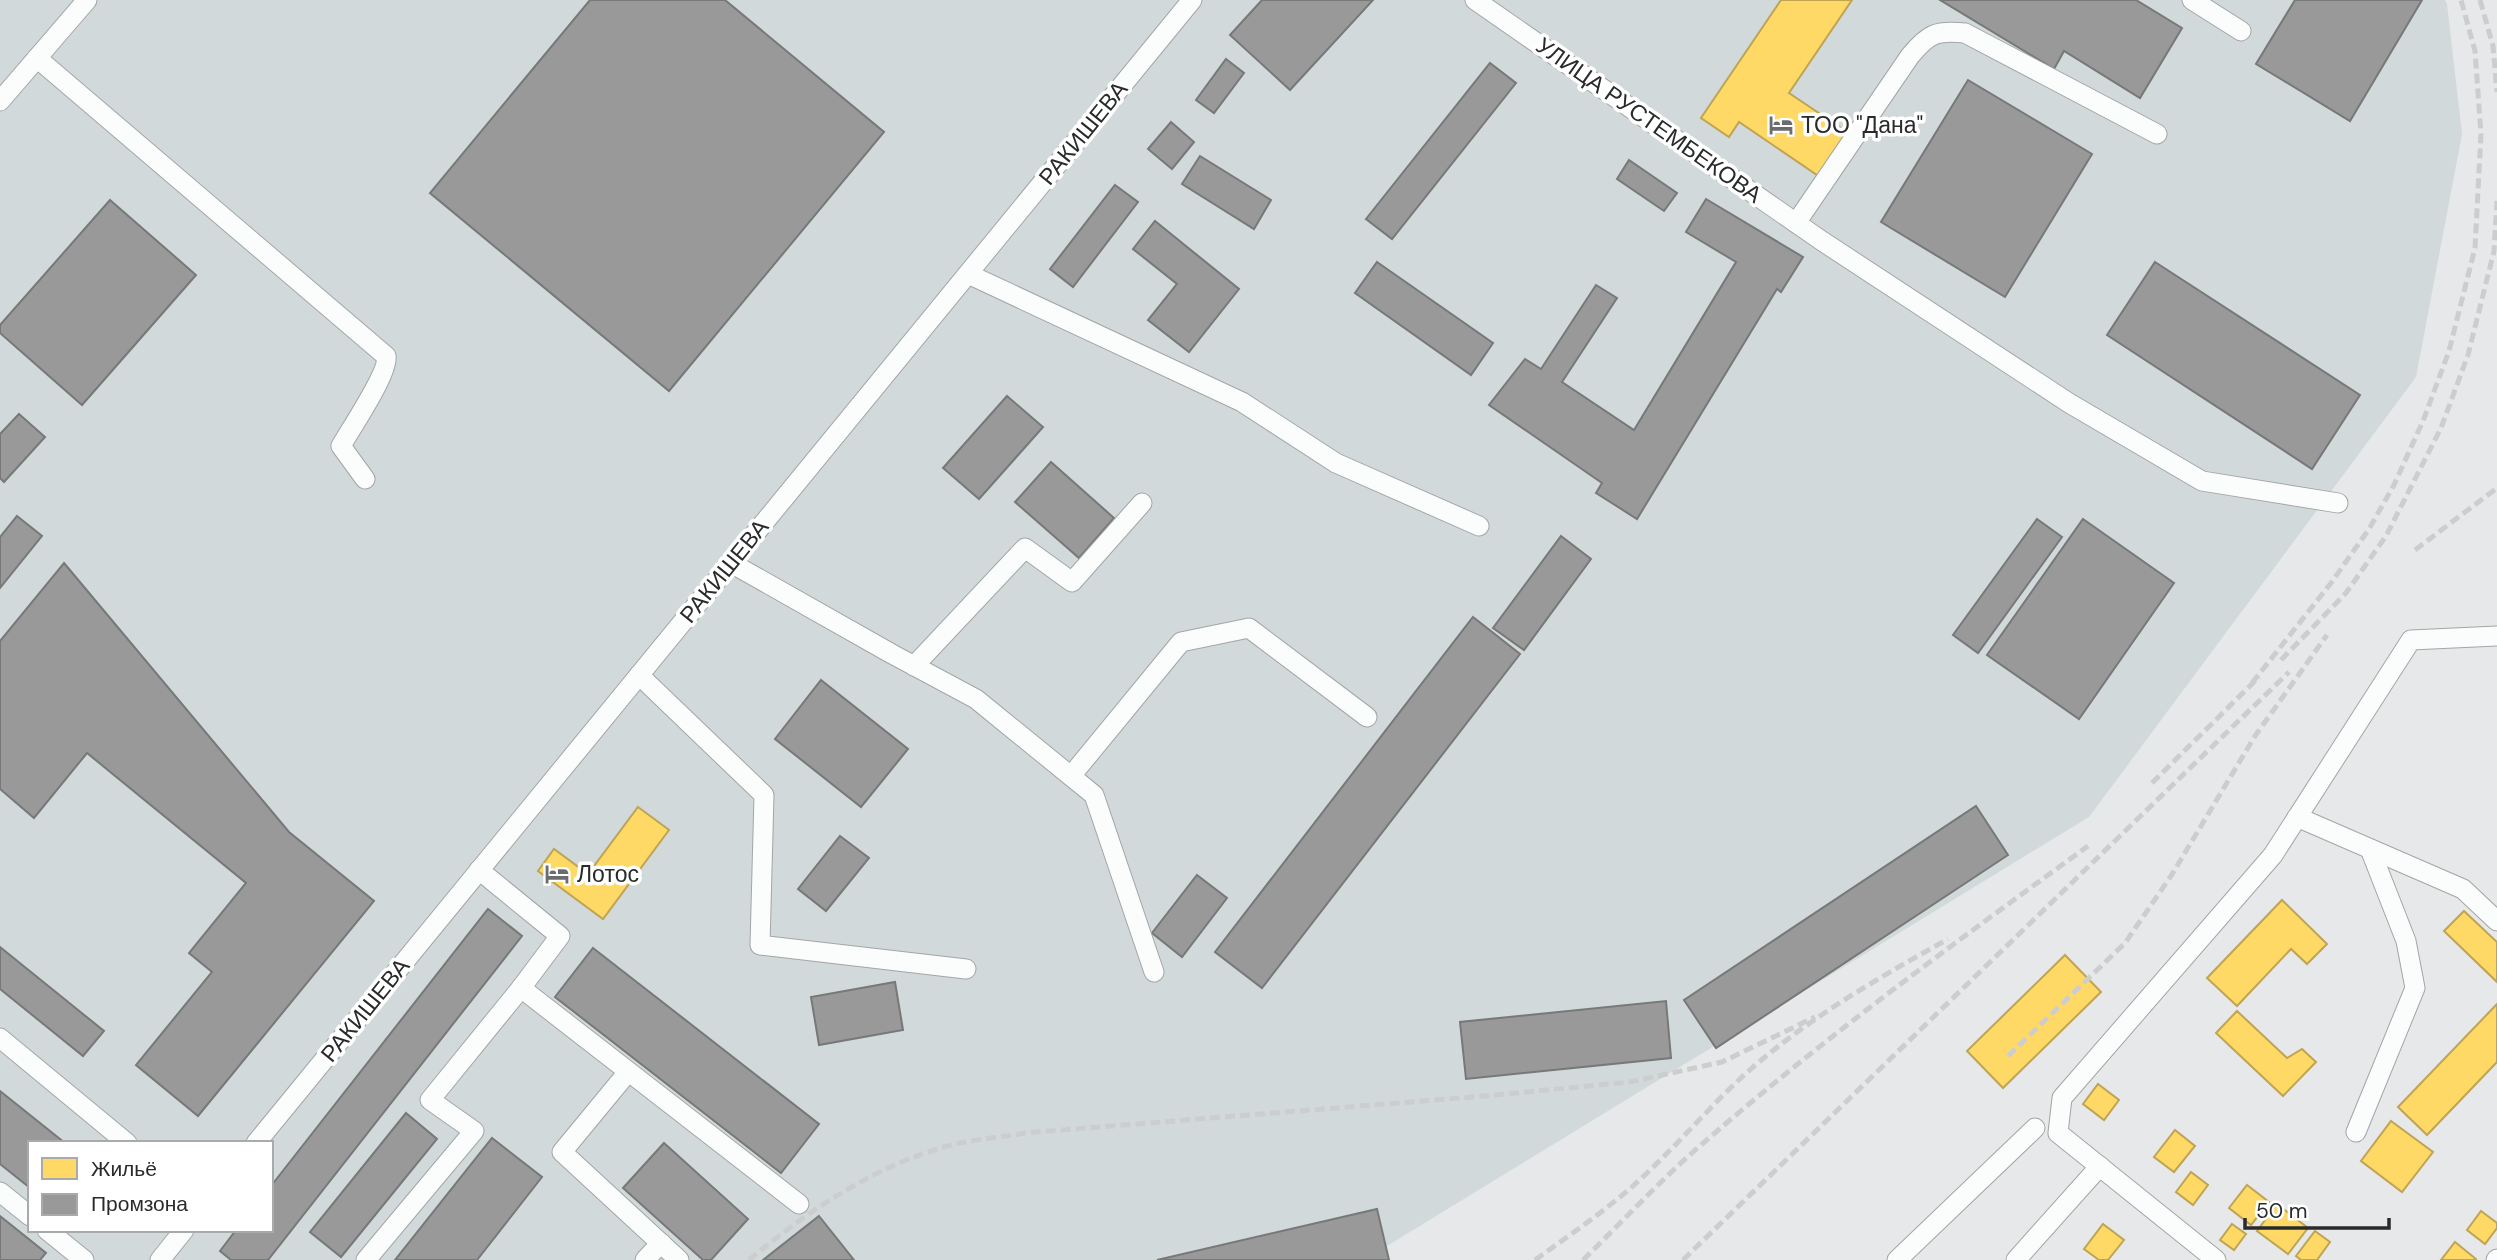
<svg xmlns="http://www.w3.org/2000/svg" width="2497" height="1260" viewBox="0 0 2497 1260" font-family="'DM Sans',sans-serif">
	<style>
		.built { fill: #d1d9db; fill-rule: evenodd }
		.homes { fill: #ffd966; stroke: #bfa454; stroke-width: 2 }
		.industry { fill: #999; stroke: #777878; stroke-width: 2 }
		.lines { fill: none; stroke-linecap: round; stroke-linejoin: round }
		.minor-casing { stroke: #a4a5a6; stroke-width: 21 }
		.minor { stroke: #fbfcfc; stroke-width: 19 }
		.rail { stroke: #cccece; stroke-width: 5; stroke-dasharray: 10 5; stroke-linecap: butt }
		.labels { text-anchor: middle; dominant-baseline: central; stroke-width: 7; stroke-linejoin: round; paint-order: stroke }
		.street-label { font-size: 23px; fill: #292a2a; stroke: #fff }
		.poi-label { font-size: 23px; fill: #292a2a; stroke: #fff; text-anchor: start }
	</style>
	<rect width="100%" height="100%" fill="#e6e8e9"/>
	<path class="built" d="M0,0H2445L2447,4L2462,134L2416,377L2089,817L1364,1260H0ZM30,1143H271V1230H30Z"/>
	<g class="homes">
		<polygon points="1781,0 1852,0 1789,93 1850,134 1820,177 1739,122 1729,137 1701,118"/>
		<polygon points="638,807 669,830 603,919 538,871 554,849 588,874"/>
		<polygon points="2282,900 2327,944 2307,964 2291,949 2237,1006 2207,978"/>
		<polygon points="2464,911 2497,942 2497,982 2444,931"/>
		<polygon points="2065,955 2101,992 2003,1088 1967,1051"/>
		<polygon points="2497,1004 2497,1062 2427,1135 2398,1107"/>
		<polygon points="2237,1011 2287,1058 2302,1049 2316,1062 2283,1096 2216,1033"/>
		<polygon points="2098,1084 2119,1100 2104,1120 2083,1104"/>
		<polygon points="2391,1121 2433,1152 2402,1192 2361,1161"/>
		<polygon points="2175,1130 2195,1146 2174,1172 2154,1157"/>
		<polygon points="2191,1172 2208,1185 2193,1205 2176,1192"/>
		<polygon points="2247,1185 2269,1202 2251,1225 2229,1208"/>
		<polygon points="2277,1204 2308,1228 2288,1254 2257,1231"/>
		<polygon points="2481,1211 2497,1223 2497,1228 2485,1244 2467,1230"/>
		<polygon points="2103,1224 2124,1240 2108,1260 2099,1260 2084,1249"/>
		<polygon points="2232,1224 2246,1234 2234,1250 2220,1240"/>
		<polygon points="2315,1231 2330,1242 2317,1260 2301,1260 2296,1256"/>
		<polygon points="2455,1242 2476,1259 2475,1260 2441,1260"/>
	</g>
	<g class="industry">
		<polygon points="590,0 725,0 884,132 669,391 430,193"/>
		<polygon points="1262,0 1373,0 1290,90 1230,35"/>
		<polygon points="1940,0 2136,0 2182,28 2140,98 2064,51 2054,69"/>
		<polygon points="2295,0 2422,0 2350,121 2256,64"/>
		<polygon points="1226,59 1244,73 1214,113 1196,100"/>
		<polygon points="1490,63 1516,83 1392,239 1366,219"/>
		<polygon points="1968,80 2092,154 2005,297 1881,222"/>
		<polygon points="1171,122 1194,142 1172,169 1148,149"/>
		<polygon points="1200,156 1271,200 1254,229 1182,184"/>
		<polygon points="1629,160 1677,193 1664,211 1617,179"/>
		<polygon points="1115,185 1138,202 1073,287 1050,269"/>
		<polygon points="1706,199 1803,257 1781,292 1777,289 1637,519 1596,493 1602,483 1489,405 1525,359 1541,369 1596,285 1617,298 1562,382 1634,430 1736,262 1686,232"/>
		<polygon points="110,200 196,275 82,405 0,333 0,325"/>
		<polygon points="1155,221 1239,289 1189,352 1148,320 1177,284 1133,249"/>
		<polygon points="1377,262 1493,343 1471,375 1355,293"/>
		<polygon points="2155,262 2360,395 2312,469 2107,335"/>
		<polygon points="1007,396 1043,427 979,499 943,468"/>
		<polygon points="19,414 45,437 4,482 0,478 0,434"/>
		<polygon points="1051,462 1114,518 1079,558 1015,502"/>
		<polygon points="17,516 42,536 0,588 0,537"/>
		<polygon points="2037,519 2062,537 1978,653 1953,635"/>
		<polygon points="2083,519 2174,583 2079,719 1987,655"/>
		<polygon points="1561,536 1591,559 1524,650 1493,628"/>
		<polygon points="64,563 289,832 374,901 198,1116 136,1065 212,972 189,953 246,883 87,753 34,818 0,789 0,641"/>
		<polygon points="1473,617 1520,654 1262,988 1215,952"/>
		<polygon points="821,680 908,749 861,807 775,739"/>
		<polygon points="1976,806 2008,855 1716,1048 1684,1000"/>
		<polygon points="840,836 869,858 826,911 798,889"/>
		<polygon points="1197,875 1227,898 1182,957 1152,933"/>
		<polygon points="488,909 522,936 268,1260 231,1260 220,1251 236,1230 271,1230 271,1186"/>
		<polygon points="0,947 104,1031 83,1056 0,989"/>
		<polygon points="593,948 819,1124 781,1173 555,997"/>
		<polygon points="895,982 903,1030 819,1045 811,997"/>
		<polygon points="1666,1001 1671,1058 1466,1079 1460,1022"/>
		<polygon points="0,1091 65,1143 30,1143 30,1188 0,1164"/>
		<polygon points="406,1113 437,1139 341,1257 310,1232"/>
		<polygon points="492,1138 542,1177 477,1260 395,1260"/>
		<polygon points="664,1143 748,1219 711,1260 703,1260 623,1188"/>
		<polygon points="1377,1209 1389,1260 1157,1260"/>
		<polygon points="0,1216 46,1253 40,1260 0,1260"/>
		<polygon points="819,1216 854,1260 763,1260"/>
	</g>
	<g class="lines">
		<g class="minor-casing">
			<g id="minor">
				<polyline points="1475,0 1822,241 2069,403 2202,481 2338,503"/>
				<polyline points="2192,0 2241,31"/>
				<path d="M37,58L386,356C390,371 350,430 341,446L365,479"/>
				<polyline points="0,101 87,0"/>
				<path d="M1796,223L1910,56C1929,33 1937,30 1965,33L2157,134"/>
				<polyline points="968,274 1242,402 1336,463 1479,526"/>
				<polyline points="731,563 892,654 976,699 1094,795 1154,972"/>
				<polyline points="914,666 1025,548 1072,582 1142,503"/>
				<polyline points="639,675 764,795 760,945 966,969"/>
				<polyline points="1071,776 1181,642 1249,628 1367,717"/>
				<polyline points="2297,817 2463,889 2497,921"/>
				<polyline points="479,870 560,936 521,988 799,1204"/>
				<polyline points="0,1038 127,1143"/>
				<polyline points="628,1072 562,1152 679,1260"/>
				<polyline points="2356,1132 2415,988 2406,941 2370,849"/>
				<polyline points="256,1143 1192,0"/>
				<polyline points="0,1192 30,1216"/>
				<polyline points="47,1230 84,1260"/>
				<polyline points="160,1260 184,1230"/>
				<polyline points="366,1260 474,1131 430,1100 521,988"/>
				<polyline points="645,1260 661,1243"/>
				<polyline points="1897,1260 2035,1128"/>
				<polyline points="2016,1260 2100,1166"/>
				<polyline points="2216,1260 2058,1133 2062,1098 2273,855 2411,640 2497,636"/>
				<polyline points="2496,1260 2497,1259"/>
			</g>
		</g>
		<use href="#minor" class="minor"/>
		<g class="rail">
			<polyline points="2480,0 2493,46 2497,92"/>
			<polyline points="2415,550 2497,488"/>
			<polyline points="2281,660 2346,593 2386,536 2441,428 2468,355 2494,251 2497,201"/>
			<polyline points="2252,683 2331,583 2369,529 2394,485 2423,421 2449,351 2475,248 2481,134 2475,51 2461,0"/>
			<polyline points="2152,783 2259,677"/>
			<polyline points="2008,1056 2125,943 2171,876 2255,736 2327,635"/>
			<path d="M749,1260C810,1209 877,1164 955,1144C978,1139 1002,1137 1025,1133L1485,1096L1630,1082L1722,1062L1815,1017"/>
			<path d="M1535,1260C1574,1232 1614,1205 1648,1172C1688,1134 1723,1091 1765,1057C1822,1010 1884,975 1948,939"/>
			<path d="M1583,1260C1620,1224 1655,1186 1693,1152C1818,1042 1953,944 2088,846"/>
			<polyline points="1683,1260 2289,672"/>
		</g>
	</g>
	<defs>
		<g id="hotel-bare" transform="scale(1.89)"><path d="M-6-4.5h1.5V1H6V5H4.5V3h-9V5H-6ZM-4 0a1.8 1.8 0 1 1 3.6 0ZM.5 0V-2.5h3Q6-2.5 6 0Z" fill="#6b6c6d" stroke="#fff" stroke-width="2.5" paint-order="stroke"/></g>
	</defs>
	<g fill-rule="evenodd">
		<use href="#hotel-bare" x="1781" y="125"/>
		<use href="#hotel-bare" x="557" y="874"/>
	</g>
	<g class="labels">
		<g class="street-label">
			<text transform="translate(1649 120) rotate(35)">УЛИЦА РУСТЕМБЕКОВА</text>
			<text transform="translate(1083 133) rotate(-51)">РАКИШЕВА</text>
			<text transform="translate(724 571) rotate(-51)">РАКИШЕВА</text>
			<text transform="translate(365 1010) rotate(-51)">РАКИШЕВА</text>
		</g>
		<g class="poi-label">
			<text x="1801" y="125">ТОО "Дана"</text>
			<text x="577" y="874">Лотос</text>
		</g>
	</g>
	<rect x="28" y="1141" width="245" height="91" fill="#ffffff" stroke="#a9aaaa" stroke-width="2"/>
	<rect x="42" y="1158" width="35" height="21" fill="#ffd966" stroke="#a9aaaa" stroke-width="2"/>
	<text x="91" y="1176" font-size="21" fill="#292a2a">Жильё</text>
	<rect x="42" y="1194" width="35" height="21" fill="#999999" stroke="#a9aaaa" stroke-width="2"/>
	<text x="91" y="1211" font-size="21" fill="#292a2a">Промзона</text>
	<path d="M2245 1218v10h144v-10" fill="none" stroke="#292a2a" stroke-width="3.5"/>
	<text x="2256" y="1218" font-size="21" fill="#292a2a" stroke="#ffffff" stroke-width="5" paint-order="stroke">50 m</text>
</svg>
